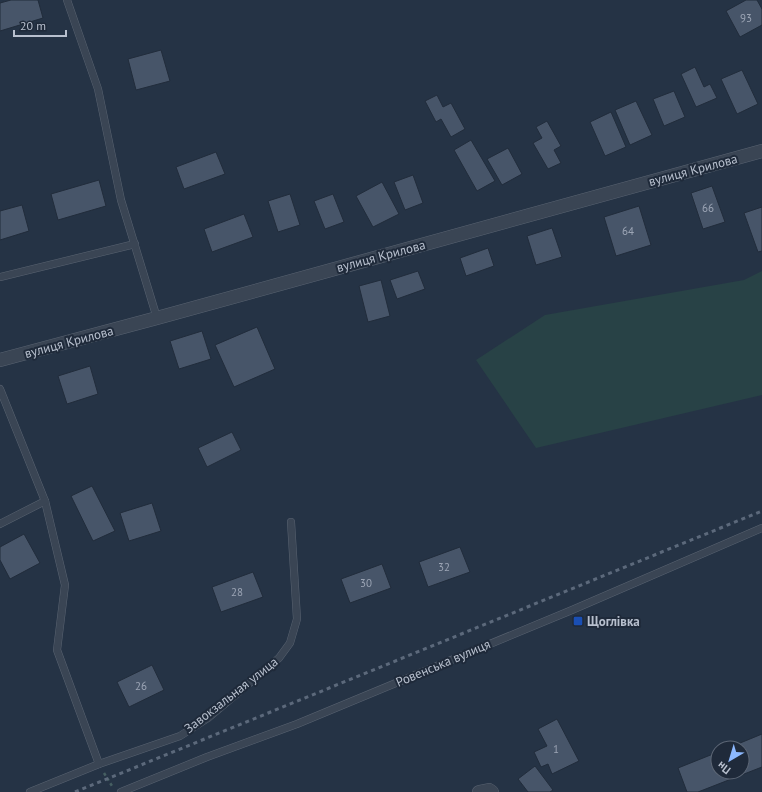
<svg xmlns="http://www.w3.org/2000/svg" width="762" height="792" viewBox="0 0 762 792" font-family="'PT Sans',sans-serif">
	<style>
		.green { fill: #284246 }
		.building { fill: #475569; stroke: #212c3b }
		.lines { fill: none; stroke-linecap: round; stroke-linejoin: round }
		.service-casing { stroke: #596371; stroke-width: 8 }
		.minor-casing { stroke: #596371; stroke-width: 14 }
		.path { stroke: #465f62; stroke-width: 2.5; stroke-dasharray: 3 3; stroke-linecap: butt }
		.service { stroke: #3a4554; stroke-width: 7 }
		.minor { stroke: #3a4554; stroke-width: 13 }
		.rail { stroke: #5c697b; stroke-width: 3; stroke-dasharray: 4 4; stroke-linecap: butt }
		.transit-dot { fill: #1a4fb4; stroke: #1f2a3a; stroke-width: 1.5 }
		.labels { text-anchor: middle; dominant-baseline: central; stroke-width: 4; stroke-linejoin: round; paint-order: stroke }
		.number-label { font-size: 11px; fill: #9ca5b5 }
		.street-label { font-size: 13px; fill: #b8c0ce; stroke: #1f2a3a }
		.poi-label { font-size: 13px; font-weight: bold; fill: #b8c0ce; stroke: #1f2a3a; text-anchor: start }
	</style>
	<rect width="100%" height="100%" fill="#253345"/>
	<polygon class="green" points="762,271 762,395 536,448 476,360 545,315 744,280"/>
	<g class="building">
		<polygon points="11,0 38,0 43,18 0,31 0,3"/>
		<polygon points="746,0 757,0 762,9 762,25 740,37 726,11"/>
		<polygon points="161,50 170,81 136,90 128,59"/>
		<polygon points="695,67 704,87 710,84 717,98 696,107 681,74"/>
		<polygon points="742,70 758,104 737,114 721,79"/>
		<polygon points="674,91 685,117 664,126 653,99"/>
		<polygon points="437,95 443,107 451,103 465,129 451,137 441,119 436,122 425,101"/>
		<polygon points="636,101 652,135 630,145 615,110"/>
		<polygon points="611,112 626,147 605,156 590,122"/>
		<polygon points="547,121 561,146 554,150 561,163 548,169 533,143 542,138 536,127"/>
		<polygon points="471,140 495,181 477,191 454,150"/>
		<polygon points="508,148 522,174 502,185 487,159"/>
		<polygon points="216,152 225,174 184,189 176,167"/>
		<polygon points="413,175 423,203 405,210 394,182"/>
		<polygon points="99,180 106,206 58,220 51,194"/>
		<polygon points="382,182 399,214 373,227 356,196"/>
		<polygon points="712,186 725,222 703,229 691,193"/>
		<polygon points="290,194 300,225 278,232 268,201"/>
		<polygon points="333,194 344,222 325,229 314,201"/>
		<polygon points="22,205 29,231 0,240 0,211"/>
		<polygon points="639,206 651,245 616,256 604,217"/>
		<polygon points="762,207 762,251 758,252 744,213"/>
		<polygon points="244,214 253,237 212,252 204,229"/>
		<polygon points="552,228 562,257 536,265 527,236"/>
		<polygon points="488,248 494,266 466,276 460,258"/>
		<polygon points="418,271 425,289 397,299 390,280"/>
		<polygon points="381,280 390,316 368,322 359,286"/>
		<polygon points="257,327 275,369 234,387 215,345"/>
		<polygon points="202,331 211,359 179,369 170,341"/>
		<polygon points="90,366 98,394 67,404 58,376"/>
		<polygon points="232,432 241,450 207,467 198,448"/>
		<polygon points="92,486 115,531 93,541 71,496"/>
		<polygon points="152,503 161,531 129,541 120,513"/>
		<polygon points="24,534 40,563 10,579 0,560 0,547"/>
		<polygon points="460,547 470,572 428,587 419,562"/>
		<polygon points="382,564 391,588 350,603 341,579"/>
		<polygon points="253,572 263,597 221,612 212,587"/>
		<polygon points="152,665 164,690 129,707 117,682"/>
		<polygon points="557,719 579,761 552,774 548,764 541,767 534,752 547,746 538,729"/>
		<polygon points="762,734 762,767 698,792 687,792 678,768 718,752 718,772 742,772 742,748 728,748"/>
		<polygon points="535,766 553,790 550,792 528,792 518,779"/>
	</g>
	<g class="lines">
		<g class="service-casing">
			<g id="service">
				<polyline points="67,0 98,89 121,200 157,318"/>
				<polyline points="0,277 135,244"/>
				<polyline points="0,389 45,501 65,585 57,650 99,764"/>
				<polyline points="0,524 45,501"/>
				<polyline points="30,792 99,764 180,736 208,718 279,658 290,643 297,619 291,522"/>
				<polyline points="121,792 207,757 297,724 572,610 762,528"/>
			</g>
		</g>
		<g class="minor-casing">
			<g id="minor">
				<polyline points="0,360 157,318 762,151"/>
				<polyline points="479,792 489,790 492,792"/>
			</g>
		</g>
		<polyline class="path" points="104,773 112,786"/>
		<use href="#service" class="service"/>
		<use href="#minor" class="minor"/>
		<polyline class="rail" points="75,792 762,511"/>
	</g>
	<rect class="transit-dot" x="573" y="616" width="10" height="10" rx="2"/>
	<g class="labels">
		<g class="number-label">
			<text x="746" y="18">93</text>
			<text x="708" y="208">66</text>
			<text x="628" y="231">64</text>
			<text x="444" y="567">32</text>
			<text x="366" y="583">30</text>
			<text x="237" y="592">28</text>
			<text x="141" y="686">26</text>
			<text x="556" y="749">1</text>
		</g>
		<g class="street-label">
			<text transform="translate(693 170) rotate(-15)">вулиця Крилова</text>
			<text transform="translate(381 256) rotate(-15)">вулиця Крилова</text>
			<text transform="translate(69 342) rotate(-15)">вулиця Крилова</text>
			<text transform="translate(443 663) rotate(-23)">Ровенська вулиця</text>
			<text transform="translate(231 695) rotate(-38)">Завокзальная улица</text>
		</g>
		<g class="poi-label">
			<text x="587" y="621">Щоглівка</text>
		</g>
	</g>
	<g transform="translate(730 760) rotate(218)"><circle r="19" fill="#1f2a3a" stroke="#5c6675"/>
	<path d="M0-3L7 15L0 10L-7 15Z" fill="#8cb8fe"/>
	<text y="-6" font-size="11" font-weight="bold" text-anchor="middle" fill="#b8c0ce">Пн</text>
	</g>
	<path d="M14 30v6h52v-6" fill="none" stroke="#b8c0ce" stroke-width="2"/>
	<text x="20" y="30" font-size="12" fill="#b8c0ce" stroke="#1f2a3a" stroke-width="3" paint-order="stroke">20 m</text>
</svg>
